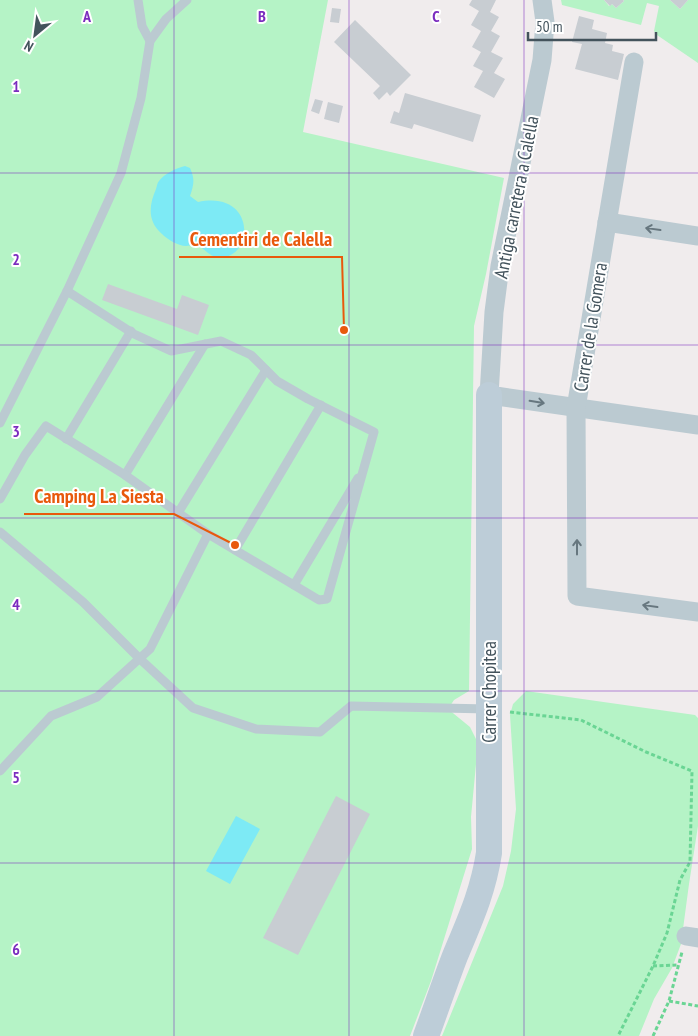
<svg xmlns="http://www.w3.org/2000/svg" width="698" height="1036" viewBox="0 0 698 1036" font-family="'PT Sans Narrow',sans-serif">
	<style>
		.green { fill: #b5f3c6 }
		.water { fill: #7deaf5 }
		.building { fill: #c8cdd2 }
		.lines { fill: none; stroke-linecap: round; stroke-linejoin: round }
		.path { stroke: #6ad594; stroke-width: 3; stroke-dasharray: 4 2.5; stroke-linecap: butt }
		.lane { stroke: #bbcad1; stroke-width: 9 }
		.street { stroke: #bbcad1; stroke-width: 19 }
		.secondary { stroke: #bdcdd8; stroke-width: 26 }
		.oneway { stroke: #67777f }
		.grid { fill: none; stroke: #7b2cbf; stroke-width: 1; stroke-opacity: 0.55 }
		.labels { text-anchor: middle; dominant-baseline: central; stroke-width: 4; stroke-linejoin: round; paint-order: stroke }
		.street-label { font-size: 19px; fill: #43535c; stroke: #fff }
		.grid-label { font-size: 16px; text-anchor: middle; font-weight: bold; fill: #7b2cbf; stroke: #fff; stroke-width: 4; stroke-linejoin: round; paint-order: stroke }
		.leader { fill: none; stroke: #e8590c; stroke-width: 2 }
		.callout-dot { fill: #e8590c; stroke: #fff; stroke-width: 2 }
		.callout-label { font-size: 20px; text-anchor: middle; font-weight: bold; fill: #e8590c; stroke: #fff; stroke-width: 4; stroke-linejoin: round; paint-order: stroke }
	</style>
	<rect width="100%" height="100%" fill="#f0eced"/>
	<g class="green">
		<polygon points="0,0 328,0 303,132 504,178 486,274 474,326 469,691 454,700 448,709 470,727 478,743 471,817 472,849 431,981 410,1036 0,1036"/>
		<polygon points="561,0 604,0 609,6 612,4 616,8 624,1 623,0 670,0 680,9 688,0 698,0 698,63 657,35 654,31 659,6 647,3 641,25 562,5"/>
		<polygon points="526,691 695,715 698,718 698,826 689,884 681,944 672,968 654,999 639,1036 442,1036 503,886 511,851 516,809 510,715 513,704"/>
	</g>
	<g class="water">
		<path d="M185,166L190,168C195,179 194,184 190,196L198,202C258,189 255,263 216,257C208,255 204,248 197,245C192,244 190,246 186,246C178,246 167,239 162,234C147,221 149,205 156,189C157,186 157,183 159,181C164,174 176,168 185,166Z"/>
		<polygon points="236,816 260,829 230,884 206,871"/>
	</g>
	<g class="building">
		<polygon points="472,0 496,0 490,12 499,17 491,31 500,36 491,52 503,58 494,73 505,79 494,98 474,87 483,71 473,66 481,52 472,47 481,31 471,25 479,11 469,5"/>
		<polygon points="604,0 623,0 624,1 616,8 612,4 610,6"/>
		<polygon points="670,0 688,0 680,9"/>
		<polygon points="332,8 341,9 339,23 330,22"/>
		<polygon points="579,16 594,20 592,29 607,33 605,43 613,45 612,51 624,54 618,80 575,69 582,44 572,42"/>
		<polygon points="355,20 411,75 390,96 387,92 379,100 373,93 380,86 334,42"/>
		<polygon points="405,93 481,115 473,142 414,124 412,129 390,123 394,111 399,113"/>
		<polygon points="315,99 323,101 319,114 311,111"/>
		<polygon points="328,102 343,106 339,123 324,119"/>
		<polygon points="108,284 177,309 182,295 209,305 198,335 102,300"/>
		<polygon points="336,796 370,814 298,955 263,938"/>
	</g>
	<g class="lines">
		<g class="path">
			<polyline points="510,712 581,720 646,752 692,771 690,862 680,880 667,933 653,966 618,1036"/>
			<polyline points="653,966 678,965"/>
			<polyline points="669,1001 698,1006"/>
			<polyline points="653,1036 669,1001 682,952"/>
		</g>
		<g class="lane">
			<polyline points="138,0 142,26 150,41"/>
			<polyline points="0,423 67,291 121,173 141,98 150,41 166,19 187,0"/>
			<polyline points="66,439 131,331"/>
			<polyline points="125,475 205,344"/>
			<polyline points="0,499 25,455 46,426 125,475 208,534 319,600 327,599 374,432 308,399 277,381 251,355 221,341 171,351 134,334 67,291"/>
			<polyline points="178,513 266,370"/>
			<polyline points="0,532 83,602 140,659 193,708 256,729 320,732 351,706 488,709"/>
			<polyline points="235,550 321,405"/>
			<polyline points="294,585 358,478"/>
			<polyline points="0,771 51,716 97,697 150,649 208,534"/>
		</g>
		<g class="street">
			<polyline points="542,0 545,22 542,60 500,266 494,312 489,395 698,425"/>
			<polyline points="634,62 576,408 577,596 698,612"/>
			<polyline points="607,222 698,236"/>
			<polyline points="686,936 698,938"/>
		</g>
		<path class="secondary" d="M426,1036C436,1009 445,982 455,956C470,920 483,892 489,853V395"/>
	</g>
	<defs><path id="oneway-shaft" d="M-6 0H5M1.5-3L5.5 0L1.5 3" fill="none" stroke-width="1.6" stroke-linecap="round" stroke-linejoin="round" transform="scale(1.25)"/></defs>
	<g class="oneway">
		<use href="#oneway-shaft" transform="translate(653 229) rotate(-172)"/>
		<use href="#oneway-shaft" transform="translate(537 402) rotate(9)"/>
		<use href="#oneway-shaft" transform="translate(577 547) rotate(-90)"/>
		<use href="#oneway-shaft" transform="translate(650 606) rotate(-172)"/>
	</g>
	<path class="grid" d="M174,0V1036M349,0V1036M524,0V1036M0,173H698M0,345H698M0,518H698M0,691H698M0,863H698"/>
	<g class="labels">
		<g class="street-label">
			<text transform="translate(516 197) rotate(-79)">Antiga carretera a Calella</text>
			<text transform="translate(590 327) rotate(-81)">Carrer de la Gomera</text>
			<text transform="translate(489 692) rotate(-90)">Carrer Chopitea</text>
		</g>
	</g>
	<g class="grid-label">
		<text x="87" y="22">A</text>
		<text x="262" y="22">B</text>
		<text x="436" y="22">C</text>
		<text x="16" y="92">1</text>
		<text x="16" y="265">2</text>
		<text x="16" y="437">3</text>
		<text x="16" y="610">4</text>
		<text x="16" y="783">5</text>
		<text x="16" y="955">6</text>
	</g>
	<path class="leader" d="M344 330L342 257H179M235 545L174 514H24"/>
	<g class="callout-dot">
		<circle cx="344" cy="330" r="5"/>
		<circle cx="235" cy="545" r="5"/>
	</g>
	<g class="callout-label">
		<text x="261" y="246">Cementiri de Calella</text>
		<text x="99" y="503">Camping La Siesta</text>
	</g>
	<g transform="translate(35 35) rotate(209)" stroke="#ffffff" stroke-width="4" paint-order="stroke">
	<path d="M0-4L9 19L0 12L-9 19Z" fill="#43535c"/>
	<text y="-8" font-size="14" font-weight="bold" text-anchor="middle" fill="#43535c">N</text>
	</g>
	<path d="M528 32v8h128v-8" fill="none" stroke="#43535c" stroke-width="2.5"/>
	<text x="536" y="32" font-size="15" fill="#43535c" stroke="#ffffff" stroke-width="4" paint-order="stroke">50 m</text>
</svg>
